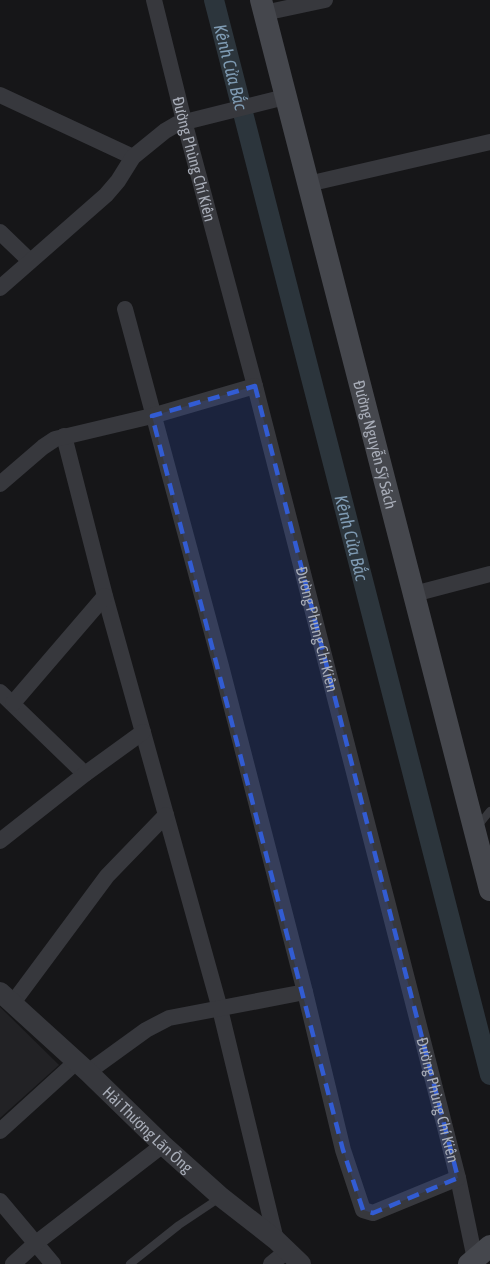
<svg xmlns="http://www.w3.org/2000/svg" width="490" height="1264" viewBox="0 0 490 1264" font-family="'Asap Condensed',sans-serif">
	<style>
		.built { fill: #222225 }
		.lines { fill: none; stroke-linecap: round; stroke-linejoin: round }
		.canal { stroke: #2c353c; stroke-width: 20 }
		.service { stroke: #37383d; stroke-width: 8 }
		.minor { stroke: #37383d; stroke-width: 16 }
		.tertiary { stroke: #37383d; stroke-width: 20 }
		.secondary { stroke: #45474d; stroke-width: 22 }
		.marked { fill: #325cd3; fill-opacity: 0.2; stroke: #325cd3; stroke-width: 4.5; stroke-dasharray: 12 8; stroke-linejoin: round }
		.labels { text-anchor: middle; dominant-baseline: central; stroke-width: 4.5; stroke-linejoin: round; paint-order: stroke }
		.street-label { font-size: 16px; fill: #a8adb8; stroke: #111113 }
		.water-label { font-size: 18px; font-style: italic; fill: #7f9bb3; stroke: #111113 }
	</style>
	<rect width="100%" height="100%" fill="#161618"/>
	<polygon class="built" points="0,1007 59,1065 0,1118"/>
	<g class="lines">
		<path class="canal" id="s1" d="M214,0L490,1075"/>
		<g class="service">
			<polyline points="477,827 490,811"/>
			<polyline points="130,1264 179,1225 221,1197"/>
		</g>
		<g class="minor">
			<path id="s2" d="M154,0L184,121L255,386L458,1178L476,1264"/>
			<polyline points="264,13 325,0"/>
			<polyline points="0,95 133,157"/>
			<polyline points="308,184 490,142"/>
			<polyline points="0,232 30,261"/>
			<polyline points="0,288 106,195 118,181 133,157 165,131 177,124 285,97"/>
			<polyline points="125,309 221,666 305,992 343,1150 363,1210 373,1213 458,1178"/>
			<polyline points="64,436 105,596 220,1009 276,1240"/>
			<polyline points="0,484 43,447 55,439 152,416 255,386"/>
			<polyline points="414,594 490,574"/>
			<polyline points="0,692 85,774"/>
			<polyline points="13,703 105,596"/>
			<polyline points="0,841 85,774 143,732"/>
			<polyline points="12,1004 107,876 166,815"/>
			<polyline points="88,1072 146,1030 169,1018 305,992"/>
			<polyline points="0,1131 76,1062"/>
			<polyline points="0,1201 53,1264"/>
			<polyline points="13,1264 36,1243 163,1145"/>
			<polyline points="271,1264 287,1251"/>
		</g>
		<path class="tertiary" id="s3" d="M0,992L88,1072L163,1145L221,1197L276,1240L301,1264"/>
		<g class="secondary">
			<path id="s4" d="M261,0L490,890"/>
			<polyline points="469,1264 490,1246"/>
		</g>
	</g>
	<path class="marked" d="M255,386L458,1178L373,1213L363,1210L343,1150L152,416Z"/>
	<g class="labels">
		<g class="street-label">
			<text stroke="none"><textPath href="#s2" startOffset="164">Đường Phùng Chí Kiên</textPath></text>
			<text stroke="none"><textPath href="#s4" startOffset="459">Đường Nguyễn Sỹ Sách</textPath></text>
			<text stroke="none"><textPath href="#s2" startOffset="650">Đường Phùng Chí Kiên</textPath></text>
			<text stroke="none"><textPath href="#s2" startOffset="1136">Đường Phùng Chí Kiên</textPath></text>
			<text stroke="none"><textPath href="#s3" startOffset="202">Hải Thượng Lãn Ông</textPath></text>
		</g>
		<g class="water-label">
			<text stroke="none"><textPath href="#s1" startOffset="69">Kênh Cửa Bắc</textPath></text>
			<text stroke="none"><textPath href="#s1" startOffset="555">Kênh Cửa Bắc</textPath></text>
		</g>
	</g>
</svg>
